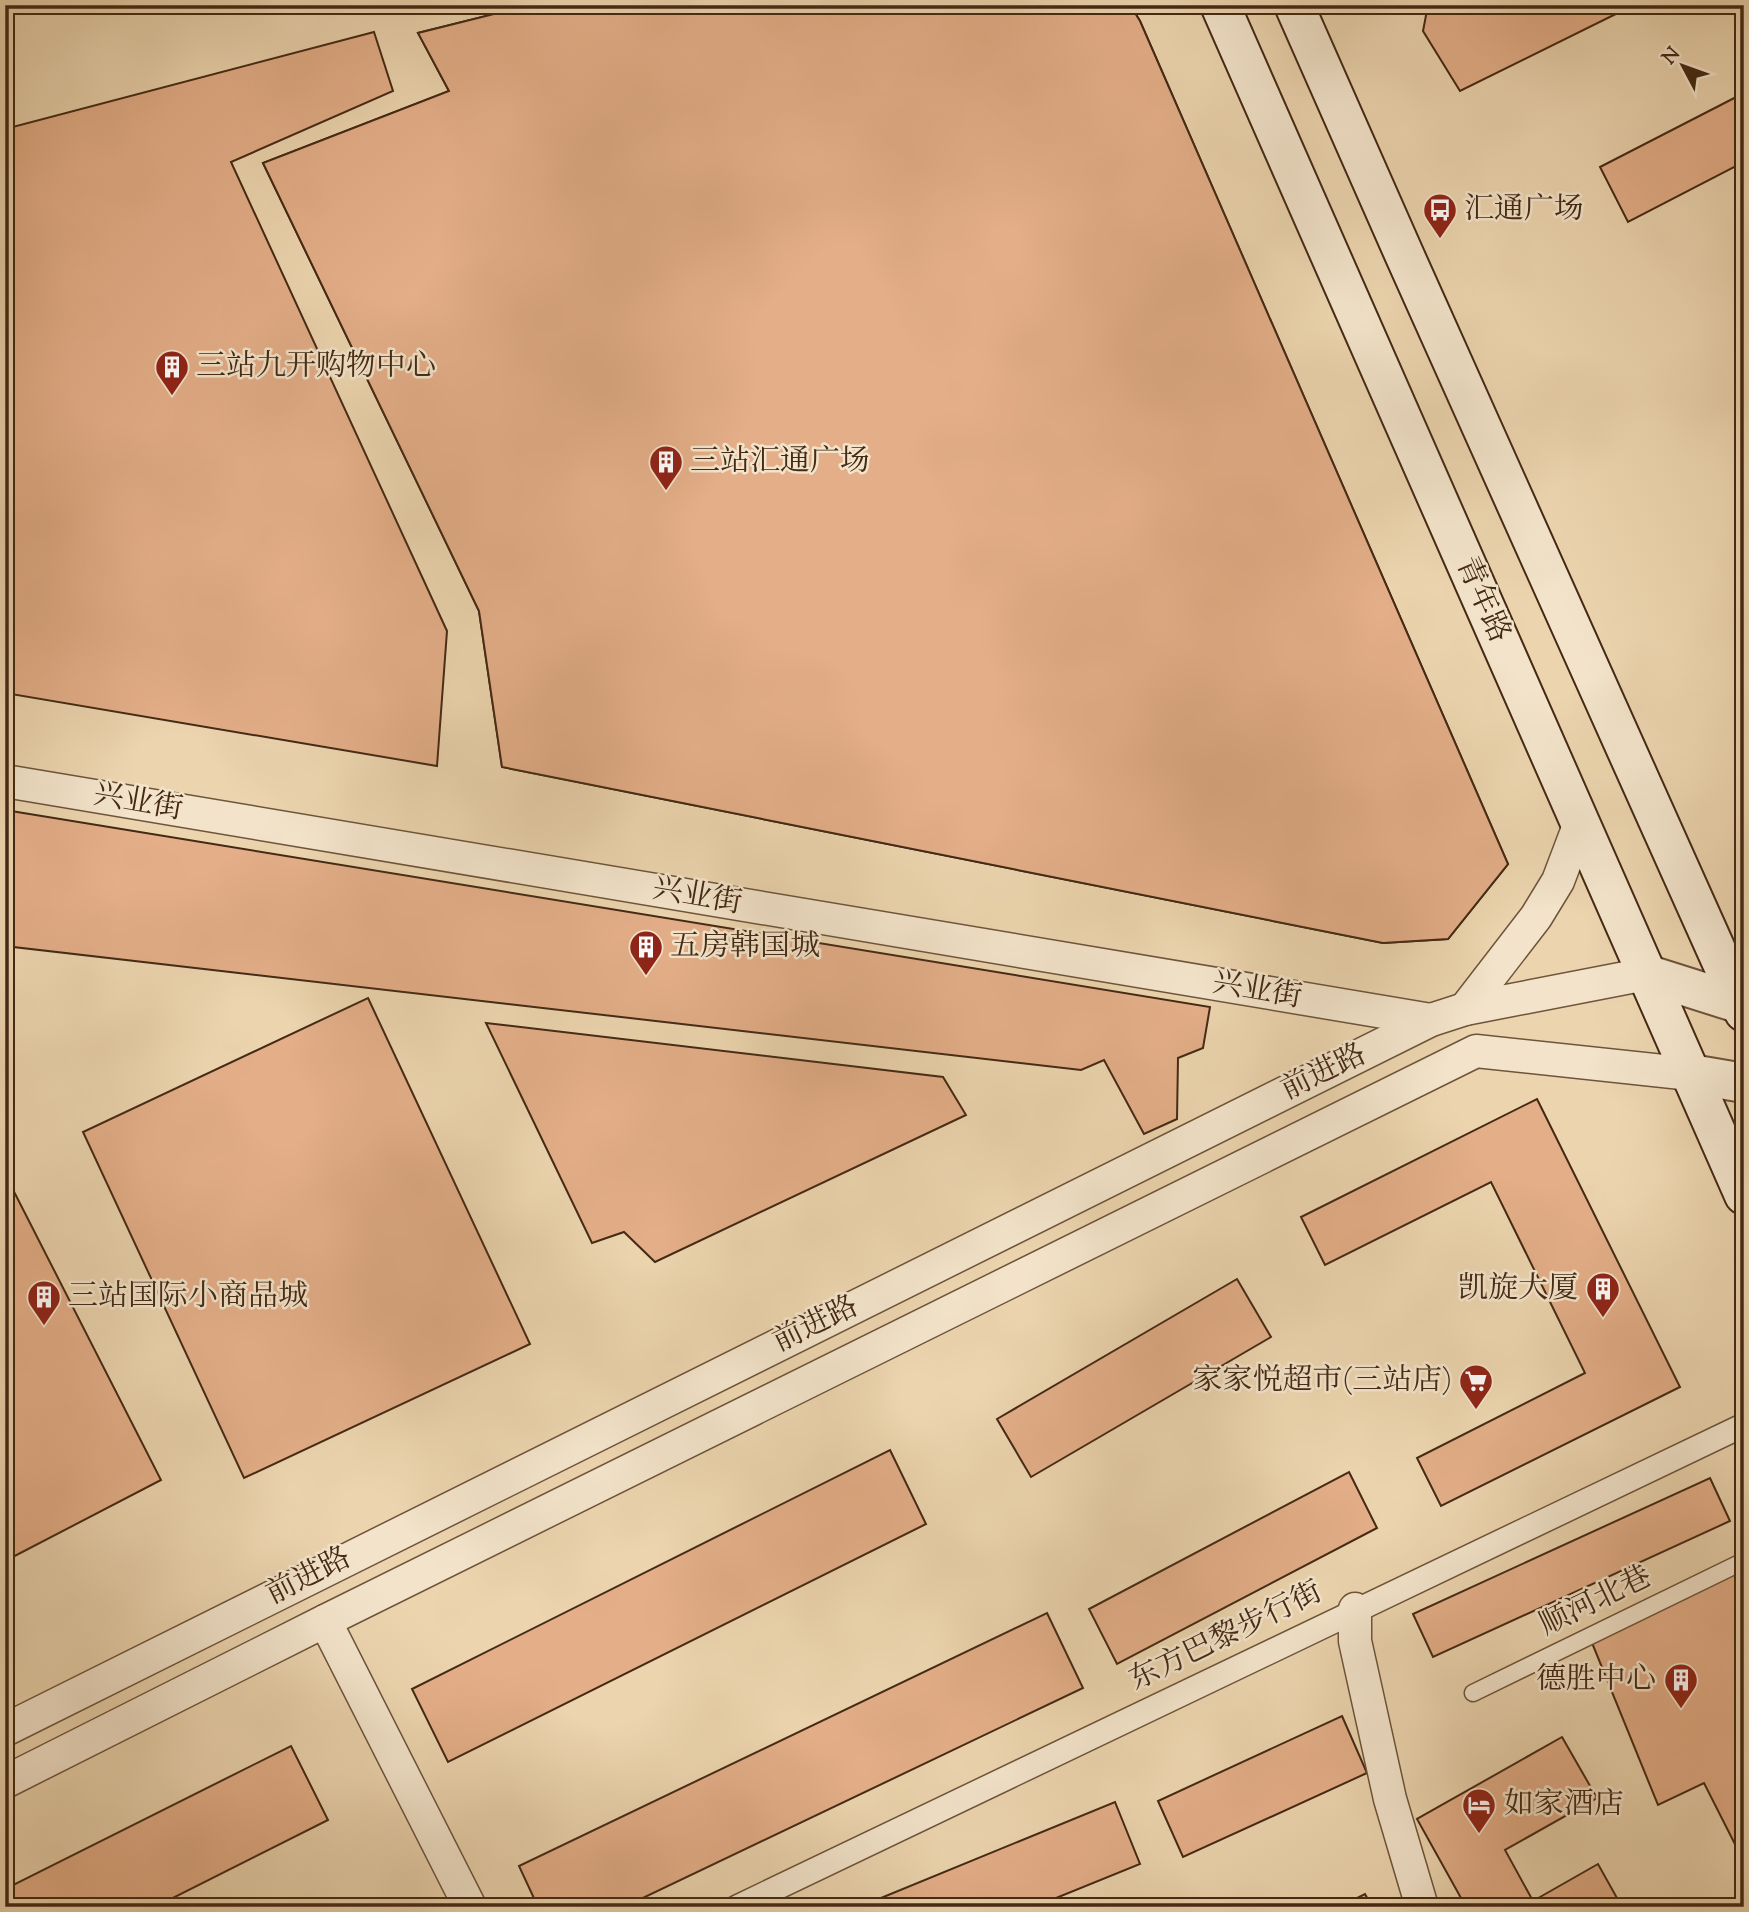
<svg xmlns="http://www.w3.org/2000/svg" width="1749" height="1912" viewBox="0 0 1749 1912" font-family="'Sorts Mill Goudy','Noto Serif SC',serif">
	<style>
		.building { fill: #e3ae88; stroke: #442914; stroke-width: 2; fill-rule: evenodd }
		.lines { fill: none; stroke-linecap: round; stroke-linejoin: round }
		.service-casing { stroke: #6e543a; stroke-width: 19 }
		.pedestrian-casing { stroke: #6e543a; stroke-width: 26 }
		.minor-casing { stroke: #6e543a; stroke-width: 35 }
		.tertiary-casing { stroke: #6e543a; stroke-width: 42 }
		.secondary-casing { stroke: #442914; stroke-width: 42 }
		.service { stroke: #f2e3ca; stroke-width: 16 }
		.pedestrian { stroke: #f2e3ca; stroke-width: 23 }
		.minor { stroke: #f2e3ca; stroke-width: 32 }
		.tertiary { stroke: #f2e3ca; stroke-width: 38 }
		.secondary { stroke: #f2e3ca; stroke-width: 38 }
		.labels { text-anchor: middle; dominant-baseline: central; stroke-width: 5; stroke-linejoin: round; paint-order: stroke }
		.poi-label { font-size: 30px; fill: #442914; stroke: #f2e3ca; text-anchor: start }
		.street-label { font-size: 30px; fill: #442914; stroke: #f2e3ca }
	</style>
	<rect width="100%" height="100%" fill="#ebd4ae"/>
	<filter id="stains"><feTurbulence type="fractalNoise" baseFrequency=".00286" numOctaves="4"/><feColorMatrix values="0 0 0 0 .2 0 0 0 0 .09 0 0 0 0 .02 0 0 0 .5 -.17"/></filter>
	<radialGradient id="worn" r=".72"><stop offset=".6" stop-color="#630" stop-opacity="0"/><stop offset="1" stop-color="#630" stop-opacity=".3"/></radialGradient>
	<g class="building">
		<path d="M530,5H1130L1140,21L1508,864L1448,939L1383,943L502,767L479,611L263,163L449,91L418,33ZM1103,297L1194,512L1010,414L952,364ZM894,406L991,473L1128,538L972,525L921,511L876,418Z"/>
		<polygon points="530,5 1130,5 1140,21 1508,864 1448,939 1383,943 502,767 479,611 263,163 449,91 418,33"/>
		<polygon points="1428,5 1634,5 1460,91 1423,31"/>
		<polygon points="374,32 393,91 231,162 447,631 437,766 5,693 5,129"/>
		<polygon points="1744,93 1744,162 1628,222 1600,167"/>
		<polygon points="5,810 1210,1007 1203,1048 1178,1058 1177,1119 1144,1134 1104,1060 1081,1070 5,946"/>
		<polygon points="368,998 530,1344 244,1478 83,1132"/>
		<polygon points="486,1023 943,1077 966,1115 655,1262 624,1232 592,1243"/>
		<polygon points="1537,1099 1680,1387 1441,1506 1417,1458 1585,1373 1491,1182 1325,1265 1301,1217"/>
		<polygon points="5,1174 161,1480 5,1561"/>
		<polygon points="1237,1279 1271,1337 1031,1477 997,1419"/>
		<polygon points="890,1450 926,1524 448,1762 412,1689"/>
		<polygon points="1349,1472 1377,1528 1117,1664 1089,1609"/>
		<polygon points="1710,1478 1730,1521 1433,1657 1413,1614"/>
		<polygon points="1744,1569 1744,1862 1704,1783 1658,1805 1590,1638"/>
		<polygon points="1047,1613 1083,1688 624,1907 538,1907 519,1866"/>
		<polygon points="1342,1716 1367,1773 1183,1857 1158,1801"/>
		<polygon points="1562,1737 1597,1798 1505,1850 1533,1901 1598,1864 1622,1907 1466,1907 1417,1819"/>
		<polygon points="291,1746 328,1820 155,1907 5,1907 5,1889"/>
		<polygon points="1115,1802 1140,1864 1034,1907 859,1907"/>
		<polygon points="1365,1894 1372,1907 1339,1907"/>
		<polygon points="1744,1897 1744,1907 1726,1907"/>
	</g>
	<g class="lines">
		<g class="service-casing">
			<polyline id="service" points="1473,1693 1744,1561"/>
		</g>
		<g class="pedestrian-casing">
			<polyline id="pedestrian" points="737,1907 1744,1425"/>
		</g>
		<g class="minor-casing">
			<g id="minor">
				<polyline points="5,781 1431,1020"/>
				<polyline points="1465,1009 1536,917 1558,881 1580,823"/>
				<polyline points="1355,1609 1355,1641 1390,1799 1422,1907"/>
				<polyline points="325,1621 470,1907"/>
				<polyline points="5,1730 1431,1020 1465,1009 1646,974"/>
				<polyline points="5,1782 325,1621 1476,1051 1691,1074"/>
			</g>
		</g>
		<g class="tertiary-casing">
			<g id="tertiary">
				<polyline points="1646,974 1744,1005"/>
				<polyline points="1691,1074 1744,1083"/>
			</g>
		</g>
		<g class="secondary-casing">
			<g id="secondary">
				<polyline points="1220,5 1744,1195"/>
				<polyline points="1294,5 1404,254 1744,1012"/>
			</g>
		</g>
		<use href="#service" class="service"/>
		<use href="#pedestrian" class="pedestrian"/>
		<use href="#minor" class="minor"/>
		<use href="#tertiary" class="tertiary"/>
		<use href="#secondary" class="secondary"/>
	</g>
	<defs>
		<g id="bus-pin" transform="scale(1.75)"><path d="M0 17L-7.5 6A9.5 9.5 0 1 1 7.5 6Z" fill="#8f2418" stroke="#f2e3ca"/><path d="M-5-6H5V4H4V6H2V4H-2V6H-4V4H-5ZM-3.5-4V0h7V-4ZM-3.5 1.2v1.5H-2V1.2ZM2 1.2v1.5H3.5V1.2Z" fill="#fff"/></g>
		<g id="building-pin" transform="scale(1.75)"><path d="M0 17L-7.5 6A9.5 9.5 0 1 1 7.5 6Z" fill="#8f2418" stroke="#f2e3ca"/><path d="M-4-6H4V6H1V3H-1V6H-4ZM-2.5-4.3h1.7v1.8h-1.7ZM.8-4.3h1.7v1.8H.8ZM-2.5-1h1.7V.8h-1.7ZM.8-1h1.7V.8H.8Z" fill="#fff"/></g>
		<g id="supermarket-pin" transform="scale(1.75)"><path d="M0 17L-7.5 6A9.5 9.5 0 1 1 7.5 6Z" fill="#8f2418" stroke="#f2e3ca"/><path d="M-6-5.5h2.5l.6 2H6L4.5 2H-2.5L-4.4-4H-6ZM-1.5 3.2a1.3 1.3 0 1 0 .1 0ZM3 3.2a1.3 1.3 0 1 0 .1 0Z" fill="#fff"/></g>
		<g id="hotel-pin" transform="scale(1.75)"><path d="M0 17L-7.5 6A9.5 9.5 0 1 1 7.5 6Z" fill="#8f2418" stroke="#f2e3ca"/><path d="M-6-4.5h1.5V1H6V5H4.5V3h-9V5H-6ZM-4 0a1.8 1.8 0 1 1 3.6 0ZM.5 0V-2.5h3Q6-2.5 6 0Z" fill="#fff"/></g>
	</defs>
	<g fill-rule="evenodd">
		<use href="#bus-pin" x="1440" y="210"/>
		<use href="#building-pin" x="172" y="367"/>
		<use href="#building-pin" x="666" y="462"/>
		<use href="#building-pin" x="646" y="947"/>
		<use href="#building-pin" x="1603" y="1289"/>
		<use href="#building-pin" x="44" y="1297"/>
		<use href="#supermarket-pin" x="1476" y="1381"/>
		<use href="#building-pin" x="1681" y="1680"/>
		<use href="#hotel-pin" x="1479" y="1805"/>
	</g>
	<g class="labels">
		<g class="poi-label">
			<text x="1464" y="210">汇通广场</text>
			<text x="196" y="367">三站九开购物中心</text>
			<text x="690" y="462">三站汇通广场</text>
			<text x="670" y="947">五房韩国城</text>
			<text x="1578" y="1289" text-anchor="end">凯旋大厦</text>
			<text x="68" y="1297">三站国际小商品城</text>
			<text x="1452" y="1381" text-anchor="end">家家悦超市(三站店)</text>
			<text x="1656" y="1680" text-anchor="end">德胜中心</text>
			<text x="1504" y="1805">如家酒店</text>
		</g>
		<g class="street-label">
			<text transform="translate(1482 600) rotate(66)">青年路</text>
			<text transform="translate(138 803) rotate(10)">兴业街</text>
			<text transform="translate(697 897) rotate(10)">兴业街</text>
			<text transform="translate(1257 991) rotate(10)">兴业街</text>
			<text transform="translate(1324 1073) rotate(-26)">前进路</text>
			<text transform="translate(816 1325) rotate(-26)">前进路</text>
			<text transform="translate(309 1577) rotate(-27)">前进路</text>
			<text transform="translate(1596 1602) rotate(-26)">顺河北巷</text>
			<text transform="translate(1226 1637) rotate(-26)">东方巴黎步行街</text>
		</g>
	</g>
	<rect width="1749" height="1912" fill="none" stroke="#ebd4ae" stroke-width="28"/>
	<rect x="7" y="7" width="1735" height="1898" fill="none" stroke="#442914" stroke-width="3.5"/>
	<rect x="14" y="14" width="1721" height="1884" fill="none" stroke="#442914" stroke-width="2"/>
	<g transform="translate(1683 66) rotate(311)" stroke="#f2e3ca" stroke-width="5" paint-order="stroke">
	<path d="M0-5L12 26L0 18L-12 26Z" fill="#442914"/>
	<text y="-10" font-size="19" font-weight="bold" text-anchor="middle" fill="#442914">N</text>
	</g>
	<rect width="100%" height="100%" filter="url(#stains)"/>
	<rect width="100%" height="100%" fill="url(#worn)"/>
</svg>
